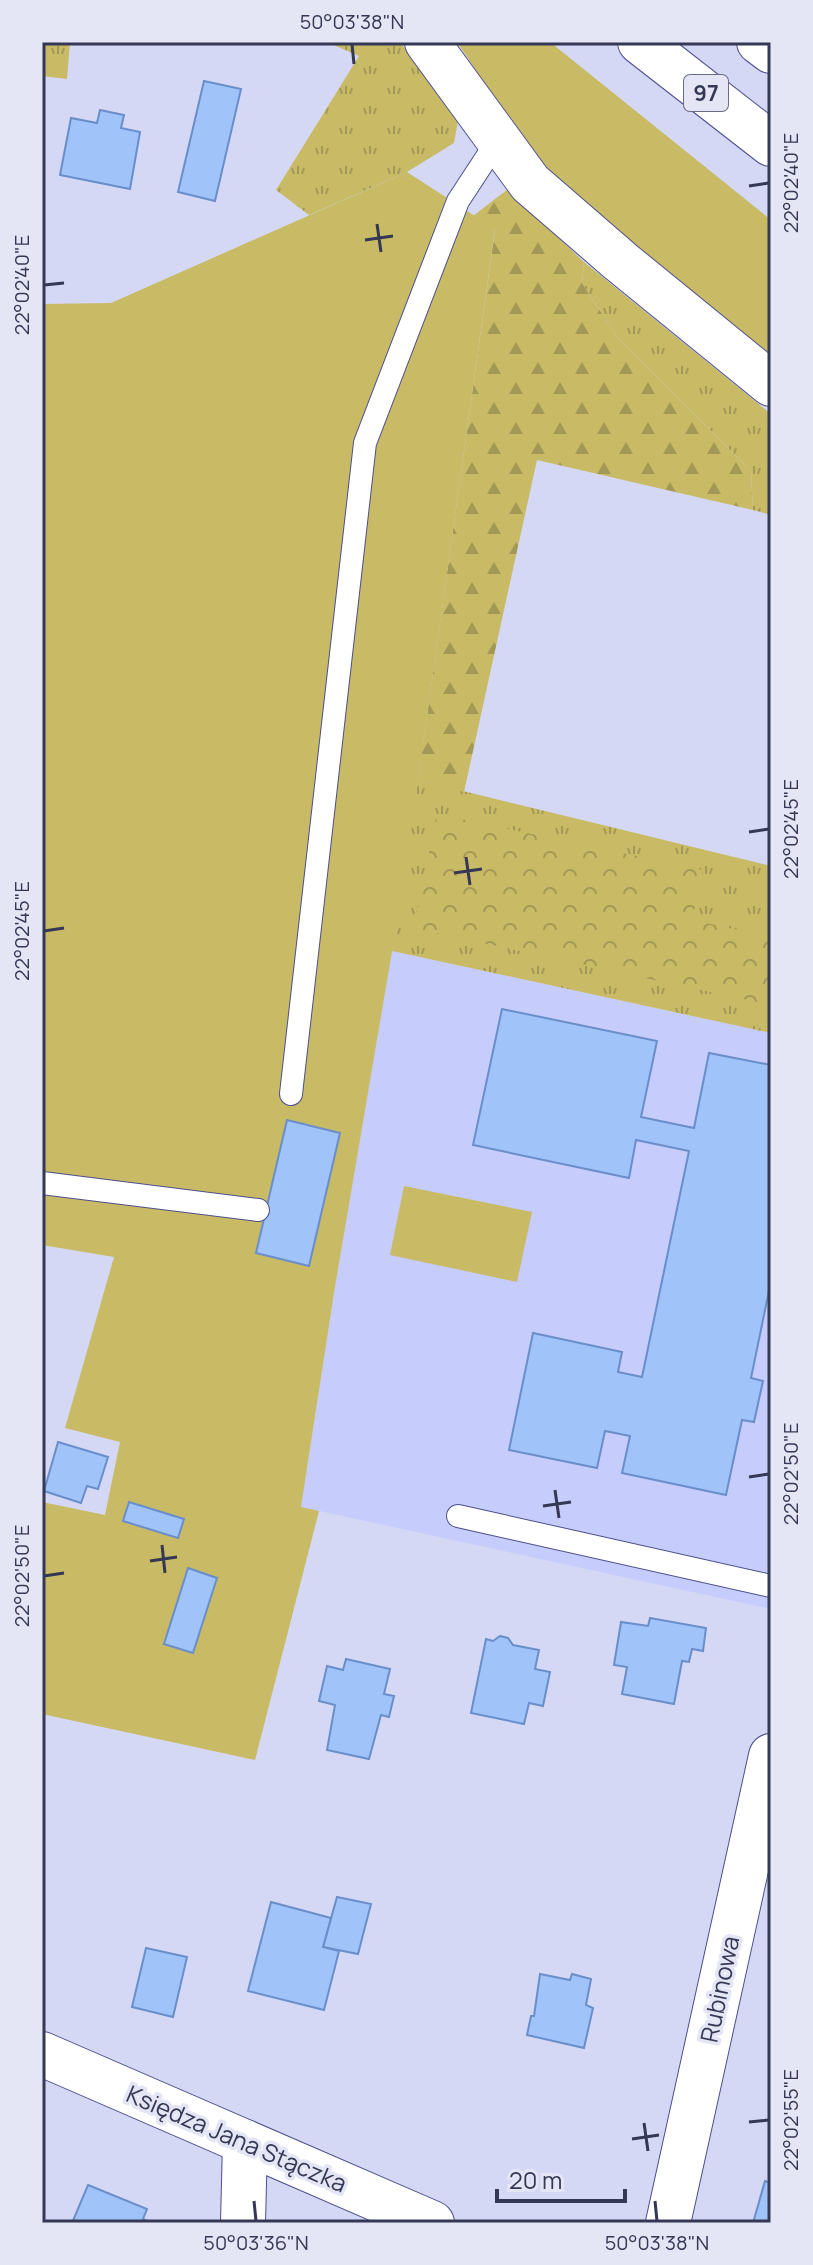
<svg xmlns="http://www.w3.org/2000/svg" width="813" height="2265" viewBox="0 0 813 2265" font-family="Manrope,sans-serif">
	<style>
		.built { fill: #c6ccfb }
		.grass { fill: url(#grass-tufts) }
		.forest { fill: url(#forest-firs) }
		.park { fill: url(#park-crowns) }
		.garden { fill: #c9ba65 }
		.building { fill: #a0c3fa; stroke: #698eca; stroke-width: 2 }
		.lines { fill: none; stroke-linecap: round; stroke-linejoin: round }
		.service-casing { stroke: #4c4f8d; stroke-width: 24 }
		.minor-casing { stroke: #4c4f8d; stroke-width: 46 }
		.primary-casing { stroke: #4c4f8d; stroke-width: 46 }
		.service { stroke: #fff; stroke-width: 22 }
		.minor { stroke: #fff; stroke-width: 44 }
		.primary { stroke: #fff; stroke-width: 44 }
		.ticks { fill: none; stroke: #353854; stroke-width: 3 }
		.labels { text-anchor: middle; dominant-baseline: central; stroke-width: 7; stroke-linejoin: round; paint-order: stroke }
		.shield { fill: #e4e6f5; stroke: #6a6c84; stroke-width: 2 }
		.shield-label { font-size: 22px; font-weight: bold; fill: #353854 }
		.street-label { font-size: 24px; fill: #353854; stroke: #e4e6f5 }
		.neatline { fill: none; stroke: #353854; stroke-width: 3 }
		.ticks-label { font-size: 20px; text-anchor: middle; fill: #353854 }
	</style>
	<defs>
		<pattern id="grass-tufts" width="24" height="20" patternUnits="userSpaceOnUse" patternTransform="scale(2)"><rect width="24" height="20" fill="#c9ba65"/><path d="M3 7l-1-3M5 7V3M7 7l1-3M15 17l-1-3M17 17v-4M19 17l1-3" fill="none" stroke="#a49856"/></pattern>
		<pattern id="forest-firs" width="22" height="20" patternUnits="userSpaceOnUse" patternTransform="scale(2)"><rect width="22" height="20" fill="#c9ba65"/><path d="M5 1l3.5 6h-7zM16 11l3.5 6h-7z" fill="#a49856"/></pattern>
		<pattern id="park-crowns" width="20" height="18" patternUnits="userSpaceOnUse" patternTransform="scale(2)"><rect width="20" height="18" fill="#c9ba65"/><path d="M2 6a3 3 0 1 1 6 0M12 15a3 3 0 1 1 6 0" fill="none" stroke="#a49856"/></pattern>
	</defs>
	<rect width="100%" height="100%" fill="#d4d8f5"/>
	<polygon class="built" points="392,951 771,1033 771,1609 301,1507 334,1293"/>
	<g class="grass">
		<polygon points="42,42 70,42 67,79 42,76"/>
		<polygon points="327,42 398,42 420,61 459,115 454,143 407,172 309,215 276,190 359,56"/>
		<polygon points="584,262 771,414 771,515 753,510 751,471 617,337 582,283"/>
		<polygon points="418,780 771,866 771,1033 392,951"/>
	</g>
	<polygon class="forest" points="508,189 584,262 582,283 617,337 751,471 753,510 537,460 464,792 418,780 495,230 473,216"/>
	<polygon class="park" points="437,814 703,870 692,920 771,937 771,1005 413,928"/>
	<g class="garden">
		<polygon points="457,42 550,42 771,220 771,363 579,205 517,132"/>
		<polygon points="407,172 495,229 405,875 334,1293 301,1507 319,1511 255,1760 42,1714 42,1502 105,1515 120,1442 65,1428 114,1257 42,1245 42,304 111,303"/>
		<polygon points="404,1186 532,1212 517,1282 390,1255"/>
	</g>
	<g class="building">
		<polygon points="204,81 241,89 215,201 178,192"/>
		<polygon points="100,110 124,115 121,128 140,132 130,189 60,175 71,118 97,123"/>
		<polygon points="502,1009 657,1041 641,1117 694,1128 709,1053 771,1065 771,1281 751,1378 763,1381 754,1422 742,1420 726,1495 622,1473 630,1436 605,1431 597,1468 509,1450 533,1333 622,1352 618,1372 642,1377 689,1151 636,1140 629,1178 473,1145"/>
		<polygon points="287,1120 340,1133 309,1266 256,1253"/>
		<polygon points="58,1442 108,1457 98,1489 87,1486 81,1503 44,1491"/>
		<polygon points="129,1502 184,1519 178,1538 123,1521"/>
		<polygon points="188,1568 217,1578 193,1653 164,1644"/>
		<polygon points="650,1618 706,1628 703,1651 692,1649 689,1662 682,1661 674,1704 622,1694 627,1667 614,1665 621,1622 648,1626"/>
		<polygon points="500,1636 508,1638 513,1645 539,1650 535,1669 550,1672 543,1706 529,1703 524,1724 471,1713 486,1639 493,1641"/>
		<polygon points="346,1659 390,1669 384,1694 394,1696 389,1717 381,1715 369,1759 327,1750 335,1705 319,1701 327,1666 343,1670"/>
		<polygon points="337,1897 371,1904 358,1954 323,1947"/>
		<polygon points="271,1902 331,1918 323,1947 339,1951 324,2010 248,1991"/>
		<polygon points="146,1948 187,1957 173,2017 132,2007"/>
		<polygon points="540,1974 570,1980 572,1974 591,1979 586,2005 593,2008 584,2048 527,2035 531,2016 534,2016"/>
		<polygon points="765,2181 771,2183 771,2223 753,2223"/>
		<polygon points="88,2185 147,2209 143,2219 151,2223 72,2223"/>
	</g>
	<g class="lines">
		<g class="service-casing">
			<g id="service">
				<polyline points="291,1094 365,443 458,201 498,140"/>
				<polyline points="42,1183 258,1210"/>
				<polyline points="458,1516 771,1586"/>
			</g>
		</g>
		<g class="minor-casing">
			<g id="minor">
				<polyline points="427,42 530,183 620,261 771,384"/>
				<polyline points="42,2054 432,2223"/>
				<polyline points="243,2223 245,2142"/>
				<polyline points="668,2223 771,1756"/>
			</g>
		</g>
		<g class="primary-casing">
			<g id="primary">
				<polyline points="640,42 771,144"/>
				<polyline points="759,42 771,51"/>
			</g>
		</g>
		<use href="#service" class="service"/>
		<use href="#minor" class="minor"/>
		<use href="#primary" class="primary"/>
	</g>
	<path class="ticks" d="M352,44L354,64M749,186L769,183M377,224L381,252M365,240L393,236M44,285L64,283M749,832L769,829M466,857L470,885M454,873L482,869M44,931L64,928M749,1477L769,1474M555,1490L559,1518M543,1506L571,1502M162,1545L165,1573M150,1561L177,1557M44,1576L64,1573M749,2122L769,2120M644,2123L648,2151M632,2139L659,2135M254,2201L256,2221M655,2201L657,2221"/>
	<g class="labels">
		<rect class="shield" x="684" y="75" width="44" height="36" rx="6"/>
		<g class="shield-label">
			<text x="706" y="93">97</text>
		</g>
		<g class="street-label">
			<text transform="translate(719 1989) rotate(-78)">Rubinowa</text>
			<text transform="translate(237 2138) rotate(23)">Księdza Jana Stączka</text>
		</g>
	</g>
	<rect width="813" height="2265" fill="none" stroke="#e4e6f5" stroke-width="88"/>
	<path d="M497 2189v12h128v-12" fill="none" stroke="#353854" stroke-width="4"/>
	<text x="509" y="2189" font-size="24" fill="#353854" stroke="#e4e6f5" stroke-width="6" paint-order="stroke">20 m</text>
	<rect x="44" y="44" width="725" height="2177" class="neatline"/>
	<g class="ticks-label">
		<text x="352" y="29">50°03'38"N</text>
		<text transform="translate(791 183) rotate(-90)" y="7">22°02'40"E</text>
		<text transform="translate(22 285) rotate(-90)" y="7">22°02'40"E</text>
		<text transform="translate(791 829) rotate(-90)" y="7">22°02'45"E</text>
		<text transform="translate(22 931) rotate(-90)" y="7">22°02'45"E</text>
		<text transform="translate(791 1474) rotate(-90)" y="7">22°02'50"E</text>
		<text transform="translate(22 1576) rotate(-90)" y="7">22°02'50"E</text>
		<text transform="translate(791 2120) rotate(-90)" y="7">22°02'55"E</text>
		<text x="256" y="2250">50°03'36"N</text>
		<text x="657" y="2250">50°03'38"N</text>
	</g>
</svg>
